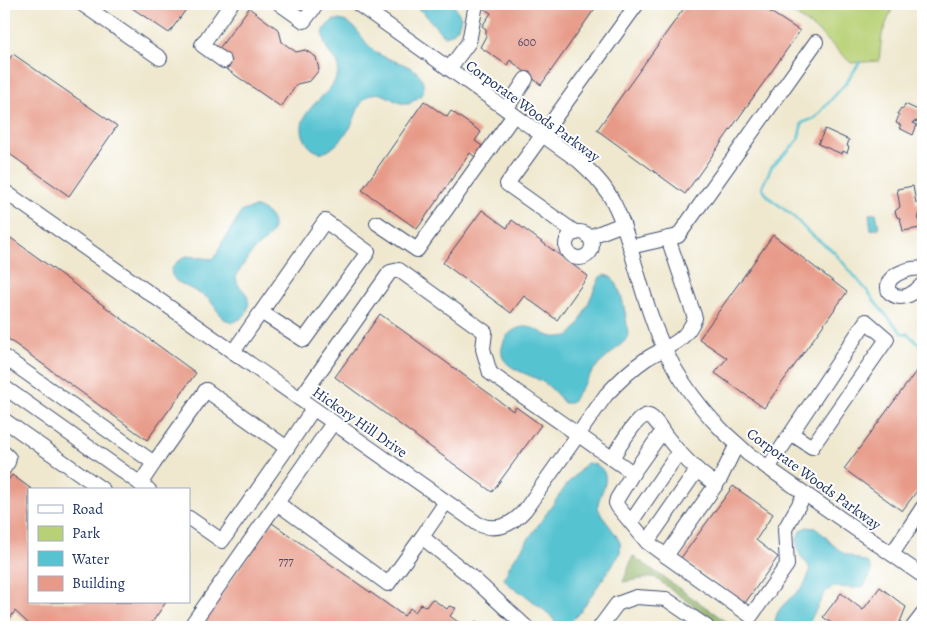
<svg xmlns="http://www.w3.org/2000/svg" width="927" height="631" viewBox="0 0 927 631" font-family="Alegreya,serif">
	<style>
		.green { fill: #b8d176; stroke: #6a806a }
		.forest { fill: #92b367; stroke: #567162 }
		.water { fill: #57c3d1; stroke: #397998 }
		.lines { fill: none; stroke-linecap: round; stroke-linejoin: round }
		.stream { stroke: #57c3d1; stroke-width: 2.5 }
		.building { fill: #e79a87 }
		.minor-casing { stroke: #3b4b6f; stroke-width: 16 }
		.minor { stroke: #fff; stroke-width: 14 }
		.labels { text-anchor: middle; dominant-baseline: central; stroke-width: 4; stroke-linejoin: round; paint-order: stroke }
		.number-label { font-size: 12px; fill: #4e4a68 }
		.street-label { font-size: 15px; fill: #1b2f5e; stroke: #fff }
	</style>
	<rect width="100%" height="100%" fill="#fff"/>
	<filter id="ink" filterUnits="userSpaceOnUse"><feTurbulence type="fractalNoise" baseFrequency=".02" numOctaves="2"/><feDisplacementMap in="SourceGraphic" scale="10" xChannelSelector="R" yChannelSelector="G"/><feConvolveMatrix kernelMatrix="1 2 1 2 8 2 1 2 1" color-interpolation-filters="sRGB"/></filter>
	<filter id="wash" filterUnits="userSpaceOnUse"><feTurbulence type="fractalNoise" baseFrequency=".0096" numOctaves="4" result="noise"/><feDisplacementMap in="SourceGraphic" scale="20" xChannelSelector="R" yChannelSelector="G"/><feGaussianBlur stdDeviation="1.12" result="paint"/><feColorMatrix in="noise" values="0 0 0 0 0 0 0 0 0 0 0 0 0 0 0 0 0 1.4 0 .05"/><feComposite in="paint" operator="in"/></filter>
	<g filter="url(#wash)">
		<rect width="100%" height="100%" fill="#efe8cf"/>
		<polygon class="green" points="781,4 894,4 882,34 879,61 851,63 819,32"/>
		<polygon class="forest" points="633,556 734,627 723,627 654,577 623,582"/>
		<g class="water">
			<path d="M411,4H453L461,17C459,27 456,34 445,36L440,32L424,13Z"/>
			<path d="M335,20C357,20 359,38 373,50C390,65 429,62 423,94L409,104C406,104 404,104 401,103C392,101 383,91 373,94C359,97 356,118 350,128C345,135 339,143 332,148C317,162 297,139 303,121C309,103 331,94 337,76C338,72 339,68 338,64C337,61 333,58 331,55C322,42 318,28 335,20Z"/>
			<path d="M256,207C269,211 279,224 269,237C265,242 258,245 254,250C247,258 241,268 236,277C238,288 241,286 246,294C250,301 249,312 243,317C240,320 234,321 231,323L223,318L208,298L176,281L172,275L171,269L177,262L187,256L212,259L217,254L222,243L242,211Z"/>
			<polygon points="876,213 879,228 871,230 869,214"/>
			<path d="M604,275C605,275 611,277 612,278C622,286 628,325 628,338L595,368L571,403H564C557,394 551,387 541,381C524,371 491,367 505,339C508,333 517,327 524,327C535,326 543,335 553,337C558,338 564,336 569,336L578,326L600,277Z"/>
			<path d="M587,463C596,464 602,466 605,475C608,485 598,496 598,506C598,515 616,531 620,543C621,546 620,550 620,554L580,612L567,625L556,623L550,615L524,594L511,587L504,579L510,565L568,483Z"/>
			<path d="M806,527L815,528L825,536L831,543L843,553L868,563L871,568V574L864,586L855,588L833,587L825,592L807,627H777L775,624C775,620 776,616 778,612C786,598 805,591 809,574C811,565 806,564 802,558C797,551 795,539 800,532C801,530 804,529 806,527Z"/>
		</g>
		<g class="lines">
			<polyline class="stream" points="860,62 846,83 815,118 802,123 798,140 787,152 772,166 762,187 768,197 792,215 808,232 834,252 868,292 879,307 902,333 908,334 923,348"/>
		</g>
		<g id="blocks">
			<g class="building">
				<polygon points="126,4 190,4 169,33"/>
				<polygon points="487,4 598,4 541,85 510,60 507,65 480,47 486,36 486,29 482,26 491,13 483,8"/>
				<polygon points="687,4 758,4 800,31 685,194 597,130"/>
				<polygon points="249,8 279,30 282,42 296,52 305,50 316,57 319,70 310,81 297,84 281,107 225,68 231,59 218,50"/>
				<polygon points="13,54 117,126 69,196 4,150 4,60 7,62"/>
				<polygon points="424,101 447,117 451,111 481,132 475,141 485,148 478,159 470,153 417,229 362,190"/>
				<polygon points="905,104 920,111 917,116 919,117 917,122 914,121 913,123 917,125 913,135 899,128 901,125 896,123 899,115 897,114 901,108 903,109"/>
				<polygon points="825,129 849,140 847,146 849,147 847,153 843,151 842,154 818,144"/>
				<polygon points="913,186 916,203 919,203 921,214 918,214 920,228 903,231 900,218 897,217 895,211 900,207 897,189"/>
				<polygon points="482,210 507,228 512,220 588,276 557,320 524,296 511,313 443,263"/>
				<polygon points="4,233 196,373 147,440 4,336"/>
				<polygon points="773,235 847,292 764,408 715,373 727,358 699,339"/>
				<polygon points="380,314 513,411 516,407 541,425 492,492 335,377"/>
				<polygon points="917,370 923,375 923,483 902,511 844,469"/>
				<polygon points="12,475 33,490 29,490 29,602 166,602 149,627 28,627 30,625 15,611 6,624 4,623 4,486"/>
				<polygon points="733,486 773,514 756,540 778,557 745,603 681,558"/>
				<polygon points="272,523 404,616 410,608 415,612 421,604 426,607 432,599 447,609 449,606 456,608 450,616 465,627 198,627"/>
				<polygon points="880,587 906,607 900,622 896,627 837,627 823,617 841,593 863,610"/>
				<polygon points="476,621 480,627 471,627"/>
			</g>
		</g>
	</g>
	<g filter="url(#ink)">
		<use href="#blocks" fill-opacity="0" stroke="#3b4b6f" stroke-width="1"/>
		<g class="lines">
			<g class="minor-casing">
				<g id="minor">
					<polyline points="82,4 160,58"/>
					<polyline points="280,4 304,21 317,4"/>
					<path d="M358,4L579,161C591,172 603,183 611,198C621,215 627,235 632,254C639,279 646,303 655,327C670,366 693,401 723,431C731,439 740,446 748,454L923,576"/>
					<polyline points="224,61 202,45 231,4"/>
					<polyline points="449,69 469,42 476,4"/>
					<polyline points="506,109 526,79"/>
					<path d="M4,191L478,524C497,532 512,525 525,510L606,395C618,382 631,369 646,359C668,345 684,344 695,318L668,238"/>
					<polyline points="377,223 417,250 514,115"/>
					<circle cx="579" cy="245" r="13"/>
					<polyline points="576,233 507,184 637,4"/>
					<polyline points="589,237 623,224"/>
					<polyline points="630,247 678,236 816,42"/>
					<path d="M923,269C913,267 887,273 888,288C888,291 890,293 892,294C904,302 915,292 923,284"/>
					<polyline points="233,352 325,221 368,252 304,340 261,312"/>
					<polyline points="4,357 154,463 206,390 287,448 313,409"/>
					<polyline points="4,387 149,490"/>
					<polyline points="300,399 390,272 399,270 485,332 483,349 490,373 633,473 617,499 616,503 618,507 647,542 666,556"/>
					<polyline points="4,420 103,490"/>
					<polyline points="737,444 720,479 666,556 751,616 787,565 785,529 805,494"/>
					<polyline points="4,453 9,458 8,462 4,468"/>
					<path d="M612,458C618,449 635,419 645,416C653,413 662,431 666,436C680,455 697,471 716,485"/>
					<polyline points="768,468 866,321 887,339 812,447 792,434"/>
					<polyline points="633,473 662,432"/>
					<polyline points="140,484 154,463"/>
					<polyline points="446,502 422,537 475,580 526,627"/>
					<polyline points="277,503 388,584 422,537"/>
					<polyline points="189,518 222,541 287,448"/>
					<polyline points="631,522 679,452"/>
					<polyline points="647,542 697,470"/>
					<polyline points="892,554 923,507"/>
					<polyline points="190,627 333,423"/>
					<polyline points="600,627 617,604 636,597 666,599 707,627"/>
					<polyline points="913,627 923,614"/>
				</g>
			</g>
			<use href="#minor" class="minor"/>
		</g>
	</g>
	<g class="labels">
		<g class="number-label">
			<text x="527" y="42">600</text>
			<text x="286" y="561">777</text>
		</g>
		<g class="street-label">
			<text transform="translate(533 111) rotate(36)">Corporate Woods Parkway</text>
			<text transform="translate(360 422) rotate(35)">Hickory Hill Drive</text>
			<text transform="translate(814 479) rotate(36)">Corporate Woods Parkway</text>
		</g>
	</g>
	<rect width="927" height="631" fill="none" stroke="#fff" stroke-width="20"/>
	<rect x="28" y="488" width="162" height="115" fill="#ffffff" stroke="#a4acbf"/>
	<rect x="38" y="505" width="25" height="8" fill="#ffffff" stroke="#a4acbf"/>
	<text x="72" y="514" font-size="15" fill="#1b2f5e">Road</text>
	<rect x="38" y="526" width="25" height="15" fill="#b8d176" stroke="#a4acbf"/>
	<text x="72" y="538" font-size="15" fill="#1b2f5e">Park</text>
	<rect x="38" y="551" width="25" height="15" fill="#57c3d1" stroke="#a4acbf"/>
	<text x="72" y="564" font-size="15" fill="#1b2f5e">Water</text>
	<rect x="38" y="576" width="25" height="15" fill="#e79a87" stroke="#a4acbf"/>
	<text x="72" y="588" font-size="15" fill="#1b2f5e">Building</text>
</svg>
